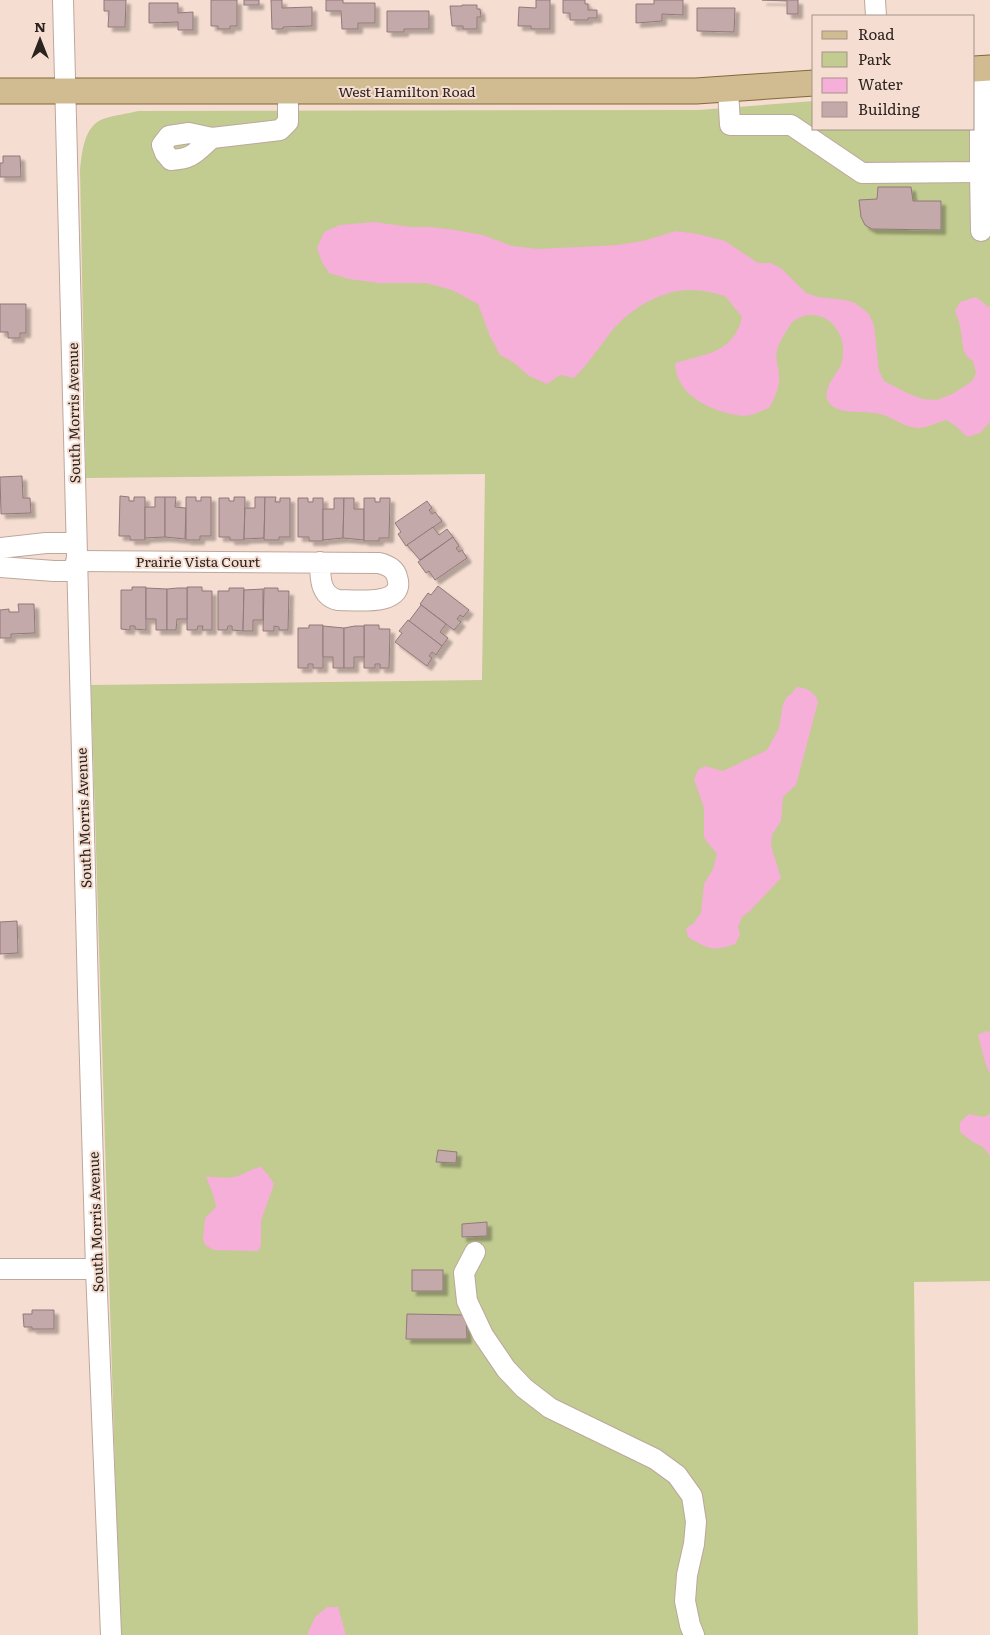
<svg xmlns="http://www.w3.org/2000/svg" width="990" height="1635" viewBox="0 0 990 1635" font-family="Literata,serif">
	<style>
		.green { fill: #c2cb90 }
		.water { fill: #f6afd9 }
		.building { fill: #c3a9a9; stroke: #927979; filter: url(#shadow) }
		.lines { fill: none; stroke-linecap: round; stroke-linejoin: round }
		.minor-casing { stroke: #bea79c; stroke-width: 22 }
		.major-casing { stroke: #836939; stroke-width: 27 }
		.minor { stroke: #fff; stroke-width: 20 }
		.major { stroke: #d1bb91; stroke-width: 25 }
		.labels { text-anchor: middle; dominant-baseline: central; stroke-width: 4; stroke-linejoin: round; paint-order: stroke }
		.street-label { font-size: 14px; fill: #2b231e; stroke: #f5ddd1 }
	</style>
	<defs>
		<filter id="shadow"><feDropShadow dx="4.5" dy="4.5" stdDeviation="1" flood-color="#0004"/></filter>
	</defs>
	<rect width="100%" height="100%" fill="#f5ddd1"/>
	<path class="green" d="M990,86V1281L914,1282L918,1635H120L91,685L482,680L485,474L86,478L80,170C82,152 84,126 103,119C114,115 127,114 138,111L699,110L814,101V129H974Z"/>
	<g class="water">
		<path d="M374,222L411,227H431L455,230L483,235L512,246L539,249L617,245L643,241L676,231L698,234L725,241L758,263H771L782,269L806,293L818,297L845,300L855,303L869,314L874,325L879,371L884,381L909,394L923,399L937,400L952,394L965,386L973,380L976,373L973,361C961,354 963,344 961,332C960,324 958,318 955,311L960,302L976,297L990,308V422L980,433L967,437L956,426L946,420C938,422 924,429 917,428C902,427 889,414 875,413C861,411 836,415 828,401C822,390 835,376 840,367C843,361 844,348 842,341C836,319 815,308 795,320C789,324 784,336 780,342C773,357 778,361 779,375C780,387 775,397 770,407C764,410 757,413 751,415C732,419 695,404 684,388C678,380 676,373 675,363C705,354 734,353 742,317L725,296C714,293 702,290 691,290C659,290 626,311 608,336C597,350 587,365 574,378L560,375L547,384L529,376L513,362L500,355L490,336L478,304L452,290L426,283H379L349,279L329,273L322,262L317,248L324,232L340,225Z"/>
		<path d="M797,687C807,688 815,692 818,702L796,785L783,797L781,821L772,835L771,846L781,878L749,912L742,917L738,927L740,935L735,944C713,952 708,949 688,937L686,928L693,924L701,913L704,884L713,869L717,854L704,838V808L694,779L698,770L705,766L723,771L767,750L779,728L783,704L787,697L792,693Z"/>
		<polygon points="986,1031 990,1032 990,1074 985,1062 978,1035"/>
		<polygon points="969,1114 984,1117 990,1114 990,1156 983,1147 973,1142 960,1132 960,1122"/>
		<path d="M261,1167L269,1176L274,1184L261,1221V1245L258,1251L214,1250L205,1245L203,1240L205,1218L216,1207C215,1198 210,1186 206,1177C216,1176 225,1179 234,1177C244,1175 251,1168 261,1167Z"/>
		<polygon points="327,1607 338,1607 346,1635 307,1635 315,1617"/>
	</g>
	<g class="building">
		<polygon points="104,0 126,0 125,27 108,27 109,11 104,11"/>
		<polygon points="211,0 237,0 237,26 230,26 230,29 218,29 218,26 211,26"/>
		<rect x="244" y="0" width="15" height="5"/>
		<polygon points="271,0 282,0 282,8 312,7 312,26 283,27 283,29 272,29"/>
		<polygon points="326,0 343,0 343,3 375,3 375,23 358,23 358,29 342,29 341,11 326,11"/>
		<polygon points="536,0 550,0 550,29 531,29 531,26 518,26 519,7 536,8"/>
		<polygon points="563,0 585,0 585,4 588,4 588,10 597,10 597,18 588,18 588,20 570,20 570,13 563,13"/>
		<polygon points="654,0 683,0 683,15 662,14 662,21 636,23 636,4 654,4"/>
		<polygon points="762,0 798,0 798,14 787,14 787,1"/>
		<polygon points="149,3 178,3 178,13 193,12 193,30 178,30 178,22 149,23"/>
		<polygon points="462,5 477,5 477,9 480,9 481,17 477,17 477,29 463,29 463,26 452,26 450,6 462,6"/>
		<polygon points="697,8 735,8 734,32 697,31"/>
		<polygon points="387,11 429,11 429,29 404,29 404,32 387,32"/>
		<polygon points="3,156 20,156 21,177 0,177 0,163 3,163"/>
		<polygon points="878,187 911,187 913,201 941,201 941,230 872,229 865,225 861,217 859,200 877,199"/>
		<polygon points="0,304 26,304 26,333 20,333 20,338 8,338 8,332 0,332"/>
		<polygon points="22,476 23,498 30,498 31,513 1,514 0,477"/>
		<polygon points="120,496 129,497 129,501 134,501 134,497 145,497 145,540 130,540 130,536 119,536"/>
		<polygon points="155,497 165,497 165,537 145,538 145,507 155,507"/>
		<polygon points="165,497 176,497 175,507 186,508 185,539 165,537"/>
		<polygon points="186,497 196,497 196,501 201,501 201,497 211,497 211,536 200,536 200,540 186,540"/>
		<polygon points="234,497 245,497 244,540 230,540 230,537 219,537 219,498 229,498 229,501 234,501"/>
		<polygon points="255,497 265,497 264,538 244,539 245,508 255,508"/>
		<polygon points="265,497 276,497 275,502 280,502 280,498 290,498 290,537 279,537 279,540 264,540"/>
		<polygon points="298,498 308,498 308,502 313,502 313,498 323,498 323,541 309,541 309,537 298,537"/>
		<polygon points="334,498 344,498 343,538 323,540 323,509 334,509"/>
		<polygon points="344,498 354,498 354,509 364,509 364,540 343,538"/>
		<polygon points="364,498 375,498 375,502 380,502 380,498 390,498 389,538 379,538 379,541 364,541"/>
		<polygon points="427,501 432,508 429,510 432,514 435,512 442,521 406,546 398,534 401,532 395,523"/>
		<polygon points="433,527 439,535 447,529 453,537 420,560 407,545"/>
		<polygon points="453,537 459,546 456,548 459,552 462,550 467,558 435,580 429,571 426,573 418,562"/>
		<polygon points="438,586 469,610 463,617 460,615 457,619 461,622 454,630 420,604 428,593 431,595"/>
		<polygon points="132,587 146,587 146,630 135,629 135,626 130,626 130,630 121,629 121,590 132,590"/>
		<polygon points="187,587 202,587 202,591 212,591 212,630 202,630 203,626 198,626 197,630 187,630"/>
		<polygon points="146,588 167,589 167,630 156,630 156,619 146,619"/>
		<polygon points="178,588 187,588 187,619 177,619 176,630 167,630 167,589"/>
		<polygon points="229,588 244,588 243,631 232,630 232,626 228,626 227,630 218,630 218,591 229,591"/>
		<polygon points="264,588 278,588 278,591 289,591 288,630 279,630 279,627 274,626 274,631 263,631"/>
		<polygon points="263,589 263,620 253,620 253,631 243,631 244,590"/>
		<polygon points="18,604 34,604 35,633 11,634 11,638 0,638 0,610 9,609 9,612 19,612"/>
		<polygon points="421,605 446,624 440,632 448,638 442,646 409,621"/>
		<polygon points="408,620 442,646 436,655 432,652 429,656 432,658 427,666 395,642 402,633 399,631"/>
		<polygon points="309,625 323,625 323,668 313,668 313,664 308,664 308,668 298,668 298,628 309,628"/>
		<polygon points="364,625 379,625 379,629 390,629 389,668 380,668 380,664 375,664 375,668 364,668"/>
		<polygon points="323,626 344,628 344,668 333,668 333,657 323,657"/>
		<polygon points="355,626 364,626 364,657 354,657 354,668 344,668 344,628"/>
		<polygon points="17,921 18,953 0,954 0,922"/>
		<polygon points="438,1150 457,1152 456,1163 436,1162"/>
		<polygon points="487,1222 487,1236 462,1237 462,1224"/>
		<rect x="412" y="1270" width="31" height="21"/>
		<polygon points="32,1310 54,1310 54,1329 32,1329 32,1327 24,1327 23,1314 32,1314"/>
		<polygon points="407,1314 466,1315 467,1339 406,1339"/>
	</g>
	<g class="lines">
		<g class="minor-casing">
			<g id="minor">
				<polyline points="63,0 88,992 96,1269 111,1635"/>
				<polyline points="875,0 876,16"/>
				<polyline points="728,89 730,125 791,125 862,173 980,172 980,69"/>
				<path d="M212,138C196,152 193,159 171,160L165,153L162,145L169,136L189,133L212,138L280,130L288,122V91"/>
				<polyline points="980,172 981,231"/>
				<polyline points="0,548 46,543 76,543"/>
				<path d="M76,561L379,563C387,565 395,568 397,577C407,607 354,600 338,600C320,596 320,577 320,562"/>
				<polyline points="0,567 54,571 76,571"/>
				<polyline points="475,1252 464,1273 467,1301 483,1335 506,1369 524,1388 550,1408 655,1459 677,1475 692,1496 696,1522 694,1544 687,1575 685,1601 690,1625 694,1635"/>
				<polyline points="0,1269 96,1269"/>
			</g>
		</g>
		<g class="major-casing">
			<g id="major">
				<polyline points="974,69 990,68"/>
				<polyline points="0,91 696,91 814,83"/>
			</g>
		</g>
		<use href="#minor" class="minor"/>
		<use href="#major" class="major"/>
	</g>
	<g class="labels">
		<g class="street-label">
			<text x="407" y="91">West Hamilton Road</text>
			<text transform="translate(73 413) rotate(-91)">South Morris Avenue</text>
			<text x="198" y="561">Prairie Vista Court</text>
			<text transform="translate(83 818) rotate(-92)">South Morris Avenue</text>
			<text transform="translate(95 1222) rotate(-92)">South Morris Avenue</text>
		</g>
	</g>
	<rect x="812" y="15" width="162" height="115" fill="#f5ddd1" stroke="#a49389"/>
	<rect x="822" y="31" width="25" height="8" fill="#d1bb91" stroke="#a49389"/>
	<text x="858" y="40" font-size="15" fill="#2b231e">Road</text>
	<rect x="822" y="52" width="25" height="15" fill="#c2cb90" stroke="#a49389"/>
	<text x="858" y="65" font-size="15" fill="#2b231e">Park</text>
	<rect x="822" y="78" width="25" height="15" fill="#f6afd9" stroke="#a49389"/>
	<text x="858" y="90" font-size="15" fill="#2b231e">Water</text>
	<rect x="822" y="102" width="25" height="15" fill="#c3a9a9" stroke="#a49389"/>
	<text x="858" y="115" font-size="15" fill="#2b231e">Building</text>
	<g transform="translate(40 40)" stroke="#f5ddd1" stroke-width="4" paint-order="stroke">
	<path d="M0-4L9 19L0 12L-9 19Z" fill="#2b231e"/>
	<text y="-8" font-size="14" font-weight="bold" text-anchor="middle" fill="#2b231e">N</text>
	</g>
</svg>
